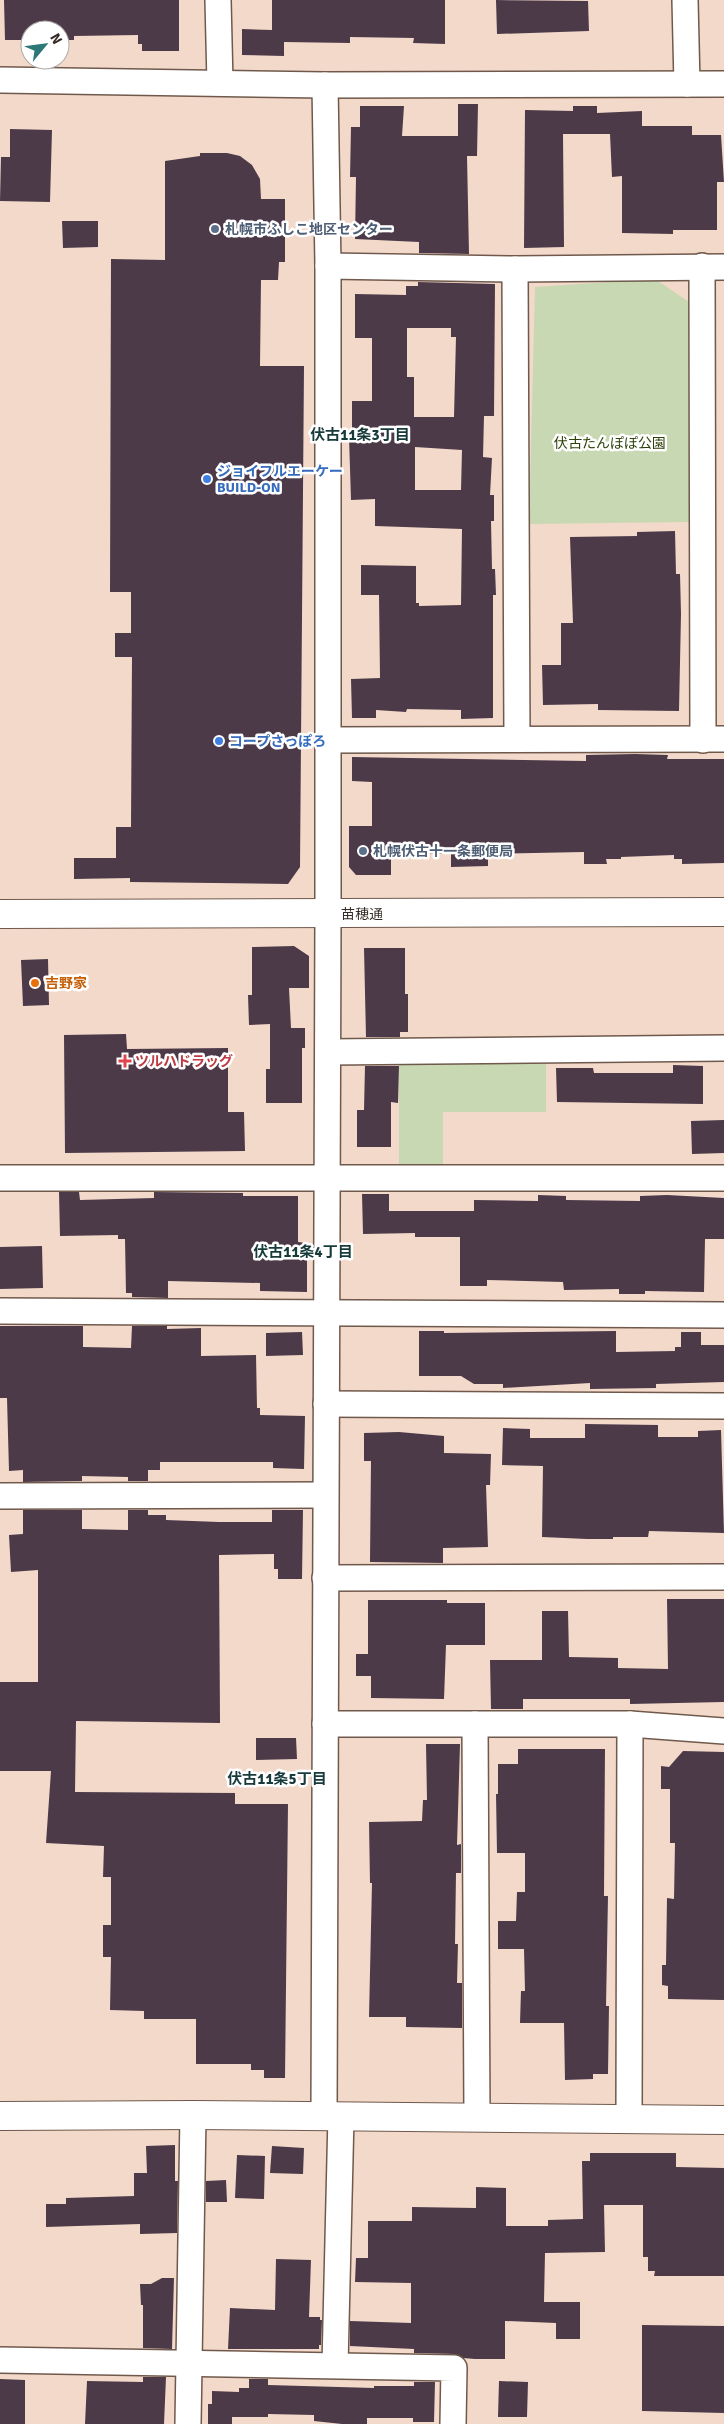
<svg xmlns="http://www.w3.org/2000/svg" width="724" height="2424" viewBox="0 0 724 2424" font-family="Signika,'Noto Sans JP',sans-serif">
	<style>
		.green { fill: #c8d8b3 }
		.building { fill: #4c3a49; fill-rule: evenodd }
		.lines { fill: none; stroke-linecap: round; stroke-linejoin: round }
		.street-casing { stroke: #6f594c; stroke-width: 28 }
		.secondary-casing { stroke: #6f594c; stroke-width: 30 }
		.street { stroke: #fff; stroke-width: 25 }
		.secondary { stroke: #fff; stroke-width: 28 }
		.service-dot { fill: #5c6f8a; stroke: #fff; stroke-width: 2 }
		.shop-dot { fill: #3f7fe0; stroke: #fff; stroke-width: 2 }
		.food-dot { fill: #e8710a; stroke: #fff; stroke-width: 2 }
		.health-dot { fill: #e0444e; stroke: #fff; stroke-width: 2 }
		.labels { text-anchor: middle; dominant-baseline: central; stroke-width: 5; stroke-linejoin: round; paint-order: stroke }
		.service-label { font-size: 14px; font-weight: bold; fill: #4e5e75; stroke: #fff; text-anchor: start }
		.park-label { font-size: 14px; fill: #2d4007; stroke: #fff }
		.shop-label { font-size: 14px; font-weight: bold; fill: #366cbe; stroke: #fff; text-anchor: start }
		.street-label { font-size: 14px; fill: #352b26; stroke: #fff }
		.food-label { font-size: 14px; font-weight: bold; fill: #c56008; stroke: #fff; text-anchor: start }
		.health-label { font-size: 14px; font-weight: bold; fill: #be3a42; stroke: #fff; text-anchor: start }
		.neighbourhood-label { font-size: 15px; font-weight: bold; fill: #173a3b; stroke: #fff }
	</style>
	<rect width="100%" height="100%" fill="#f3d9ca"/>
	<g class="green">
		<polygon points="655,279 689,302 690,522 529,524 535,287"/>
		<polygon points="399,1064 546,1064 546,1112 443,1112 443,1165 399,1165"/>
	</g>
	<g class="building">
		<polygon points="4,0 179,0 179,51 142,51 142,44 138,44 138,35 74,36 74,40 60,40 60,30 30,30 30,40 5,40"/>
		<polygon points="272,0 445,0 445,44 413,43 414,38 350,37 350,43 284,42 284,56 242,55 242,29 272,30"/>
		<polygon points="496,0 588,1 589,31 497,34"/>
		<polygon points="458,104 478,104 477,156 467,156 469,254 419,253 419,242 355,239 356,177 350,177 351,127 360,127 360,106 404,106 402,136 458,136"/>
		<polygon points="573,106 597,106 597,113 642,111 642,126 692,126 692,135 721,135 724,182 717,182 717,230 673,230 673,234 622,233 622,176 612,177 610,134 563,134 564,247 524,248 525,110 573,111"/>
		<polygon points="10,129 52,130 50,202 0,201 1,157 10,157"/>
		<polygon points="200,153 227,153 240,156 252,165 260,179 261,199 285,199 285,262 279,262 278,280 261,280 260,366 304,366 300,867 288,884 130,882 130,878 74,879 74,858 116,858 116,827 131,827 132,657 115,657 115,633 131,633 131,592 110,592 111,259 165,260 165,161 200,156"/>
		<polygon points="62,221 98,221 98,247 63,248"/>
		<path d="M418,282L495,284L494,416H484L483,457L492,458L490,495H494V521H491L492,569H495L496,595H493V718L461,719V710L407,709L406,712L376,710V718H352L351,679L380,678L379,595H361V565L416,566V603H419V606L461,605L462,529L375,526V499L351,500L349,437H352V401H372V338H355V294L406,295V286H418ZM407,328H451V337H456L454,417H414V377H407ZM415,447L462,450L461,490H415Z"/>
		<polygon points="675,531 676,574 680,574 681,614 679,711 598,710 598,704 543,705 542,665 561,665 561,623 573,623 570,537 637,536 637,532"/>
		<polygon points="635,754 668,755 667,759 724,759 724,863 682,864 682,859 674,859 674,855 621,857 621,859 606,859 607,864 584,864 584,852 488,854 488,866 451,867 451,854 391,853 391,875 356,875 349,867 349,826 372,826 372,782 352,781 352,757 586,761 586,755"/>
		<polygon points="294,946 309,956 309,988 289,988 291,1028 305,1028 305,1048 302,1048 302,1103 266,1103 266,1069 270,1069 270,1024 249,1025 248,995 252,995 252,947"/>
		<polygon points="364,948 405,948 405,994 408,994 408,1032 400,1032 400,1037 366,1037"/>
		<polygon points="48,959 49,1005 23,1006 21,960"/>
		<polygon points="126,1034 127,1049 228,1048 228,1112 244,1112 245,1151 65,1153 64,1035"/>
		<polygon points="673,1065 703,1066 703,1104 557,1102 556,1068 593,1068 594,1073 673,1073"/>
		<polygon points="365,1066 399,1066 398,1103 391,1102 391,1147 357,1147 357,1110 364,1110"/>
		<polygon points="724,1120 724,1153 692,1154 691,1121"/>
		<polygon points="59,1192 79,1192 80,1200 154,1198 154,1192 243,1193 243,1196 298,1196 298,1242 307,1243 307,1292 260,1291 260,1283 168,1281 168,1298 132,1297 132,1293 126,1293 125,1239 118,1239 118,1235 60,1236"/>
		<polygon points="362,1194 389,1194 389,1211 474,1211 474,1200 538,1201 538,1195 566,1196 566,1200 640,1201 640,1196 667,1195 724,1198 724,1239 705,1239 704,1292 645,1291 645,1294 619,1294 619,1289 564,1290 563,1282 487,1280 487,1286 460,1286 460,1237 415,1237 415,1233 363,1234"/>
		<polygon points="42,1246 43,1288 0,1289 0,1247"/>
		<polygon points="0,1326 83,1326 83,1347 131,1348 132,1326 167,1326 167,1329 201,1328 201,1356 256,1355 257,1408 260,1408 260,1415 305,1416 304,1469 273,1468 273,1462 160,1462 160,1470 148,1470 148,1481 128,1481 128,1477 82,1476 82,1481 23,1482 23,1470 9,1471 7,1398 0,1398"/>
		<polygon points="419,1331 444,1331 444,1333 616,1331 616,1352 675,1351 675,1347 681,1347 681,1332 701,1332 701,1345 724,1345 724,1382 656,1384 656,1388 590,1389 590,1383 503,1388 503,1384 474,1384 461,1376 419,1376"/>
		<polygon points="302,1332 303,1355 266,1356 266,1333"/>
		<polygon points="585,1424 658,1425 658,1437 698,1437 698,1431 721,1430 724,1533 649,1531 648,1537 613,1537 613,1539 587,1539 542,1537 543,1466 502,1465 503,1428 530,1429 530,1438 585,1438"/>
		<polygon points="399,1432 444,1436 444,1453 491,1454 490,1485 486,1485 488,1547 443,1548 443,1563 370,1562 371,1461 364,1461 364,1433"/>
		<polygon points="23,1510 82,1510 82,1529 128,1530 128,1510 148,1510 148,1515 166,1515 166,1520 219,1522 272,1522 272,1510 303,1510 302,1579 278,1579 278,1569 274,1569 274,1554 219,1555 220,1723 76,1721 75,1792 235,1793 235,1804 288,1804 285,2078 264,2078 264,2070 251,2070 251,2064 196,2064 196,2019 144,2019 144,2011 110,2010 111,1957 103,1957 103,1925 111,1925 111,1877 103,1877 104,1846 46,1843 51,1771 0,1771 0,1682 38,1682 38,1570 11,1572 9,1535 23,1534"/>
		<polygon points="667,1599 724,1599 724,1702 630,1704 630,1699 523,1699 523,1709 491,1709 490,1660 542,1660 542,1611 568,1611 569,1657 618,1658 618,1668 668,1669"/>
		<polygon points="368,1600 447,1600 447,1603 485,1603 485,1645 446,1645 444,1699 371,1698 371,1676 356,1676 356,1654 368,1654"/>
		<polygon points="256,1738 296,1738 297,1759 256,1760"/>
		<polygon points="426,1744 460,1744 457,1845 461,1844 461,1873 456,1873 455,1944 458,1944 457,1983 462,1983 462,2028 406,2027 406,2017 369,2017 372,1883 370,1883 369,1822 422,1821 423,1800 427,1800"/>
		<polygon points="518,1749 605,1749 604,1896 608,1896 606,2006 609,2006 608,2074 593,2074 593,2079 565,2080 564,2023 520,2023 521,1991 525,1991 524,1949 498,1949 498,1921 516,1921 517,1892 525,1892 525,1853 497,1853 496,1794 498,1794 498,1764 518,1764"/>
		<polygon points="683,1751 724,1752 724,2000 668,1999 668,1986 662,1985 662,1965 666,1965 667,1898 674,1899 675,1843 670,1843 670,1789 661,1789 661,1766 669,1767"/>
		<polygon points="175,2145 175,2181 178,2181 177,2233 140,2234 140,2224 46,2227 46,2204 66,2204 66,2198 134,2196 134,2173 147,2173 146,2146"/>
		<polygon points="272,2146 304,2148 303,2174 270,2173"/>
		<polygon points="590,2153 676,2153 676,2167 724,2168 724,2276 654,2276 655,2271 648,2271 648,2257 643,2257 643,2205 604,2205 605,2252 545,2253 544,2302 580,2302 580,2339 556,2339 556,2323 505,2321 505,2359 475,2359 463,2358 454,2354 414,2353 414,2349 350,2346 350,2321 411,2323 411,2283 355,2282 356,2258 368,2258 368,2221 412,2221 412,2207 476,2208 476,2187 506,2188 506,2226 548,2226 548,2220 583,2219 582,2161 590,2161"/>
		<polygon points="237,2155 265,2156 264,2199 235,2198"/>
		<polygon points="226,2180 227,2202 206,2202 206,2181"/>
		<polygon points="276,2259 311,2260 309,2317 320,2317 320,2320 322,2320 321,2345 319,2345 319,2349 228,2349 230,2308 275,2310"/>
		<polygon points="162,2278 174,2278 172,2349 143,2348 143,2305 141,2305 140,2284 151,2284"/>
		<polygon points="642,2325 724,2326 724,2413 642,2411"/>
		<polygon points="143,2377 166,2377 164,2424 85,2424 87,2381 143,2382"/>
		<polygon points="0,2379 25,2380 25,2424 0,2424"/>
		<polygon points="249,2379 268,2379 268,2385 374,2388 374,2386 414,2386 414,2382 435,2382 434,2422 413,2422 413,2418 367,2418 367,2424 342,2424 314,2421 314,2415 268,2414 268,2417 232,2417 232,2424 208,2424 208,2404 212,2404 212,2391 239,2392 239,2388 249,2388"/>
		<polygon points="499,2381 528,2382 527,2417 498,2417"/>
	</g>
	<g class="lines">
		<g class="street-casing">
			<g id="street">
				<polyline points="218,0 220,83"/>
				<polyline points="685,0 687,84"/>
				<polyline points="0,80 325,85 724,84"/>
				<polyline points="328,266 515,269 724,267"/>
				<polyline points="702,266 703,740"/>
				<polyline points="515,269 517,739"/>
				<polyline points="327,740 724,739"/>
				<polyline points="328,1052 724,1048"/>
				<polyline points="0,1178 724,1178"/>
				<polyline points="0,1311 724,1315"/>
				<polyline points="326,1404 724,1406"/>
				<polyline points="0,1496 324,1495"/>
				<polyline points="325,1578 724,1577"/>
				<polyline points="325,1724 630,1724 724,1731"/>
				<polyline points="475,1724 477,2118"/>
				<polyline points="324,2116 328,914 328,266 325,85"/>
				<polyline points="629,2119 630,1724"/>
				<polyline points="0,2360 454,2368 453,2424"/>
				<polyline points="335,2365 341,2116"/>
				<polyline points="188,2424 193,2115"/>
			</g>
		</g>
		<g class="secondary-casing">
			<g id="secondary">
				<polyline points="0,914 724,912"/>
				<polyline points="0,2116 193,2115 724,2120"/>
			</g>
		</g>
		<use href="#street" class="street"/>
		<use href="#secondary" class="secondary"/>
	</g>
	<g class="service-dot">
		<circle cx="215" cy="229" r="5"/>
		<circle cx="363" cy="851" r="5"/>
	</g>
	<g class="shop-dot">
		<circle cx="207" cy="479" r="5"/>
		<circle cx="219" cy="741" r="5"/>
	</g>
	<circle class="food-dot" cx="35" cy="983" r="5"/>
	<path class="health-dot" d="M122.5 1053.5h5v5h5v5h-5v5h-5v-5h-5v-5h5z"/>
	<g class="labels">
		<g class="service-label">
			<text x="225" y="229">札幌市ふしこ地区センター</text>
			<text x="373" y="851">札幌伏古十一条郵便局</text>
		</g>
		<g class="park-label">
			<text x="610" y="443">伏古たんぽぽ公園</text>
		</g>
		<g class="shop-label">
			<text x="217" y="471">ジョイフルエーケー<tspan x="217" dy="16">BUILD-ON</tspan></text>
			<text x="229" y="741">コープさっぽろ</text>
		</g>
		<g class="street-label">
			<text x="362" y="914">苗穂通</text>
		</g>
		<g class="food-label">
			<text x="45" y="983">吉野家</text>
		</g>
		<g class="health-label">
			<text x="135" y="1061">ツルハドラッグ</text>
		</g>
		<g class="neighbourhood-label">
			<text x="360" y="435">伏古11条3丁目</text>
			<text x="303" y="1252">伏古11条4丁目</text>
			<text x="277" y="1779">伏古11条5丁目</text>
		</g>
	</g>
	<g transform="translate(45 45) rotate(61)"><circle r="24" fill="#ffffff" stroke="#aeaaa8"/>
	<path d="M0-4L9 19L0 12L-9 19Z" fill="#2d7779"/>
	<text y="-8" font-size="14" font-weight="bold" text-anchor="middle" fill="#352b26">N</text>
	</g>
</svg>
